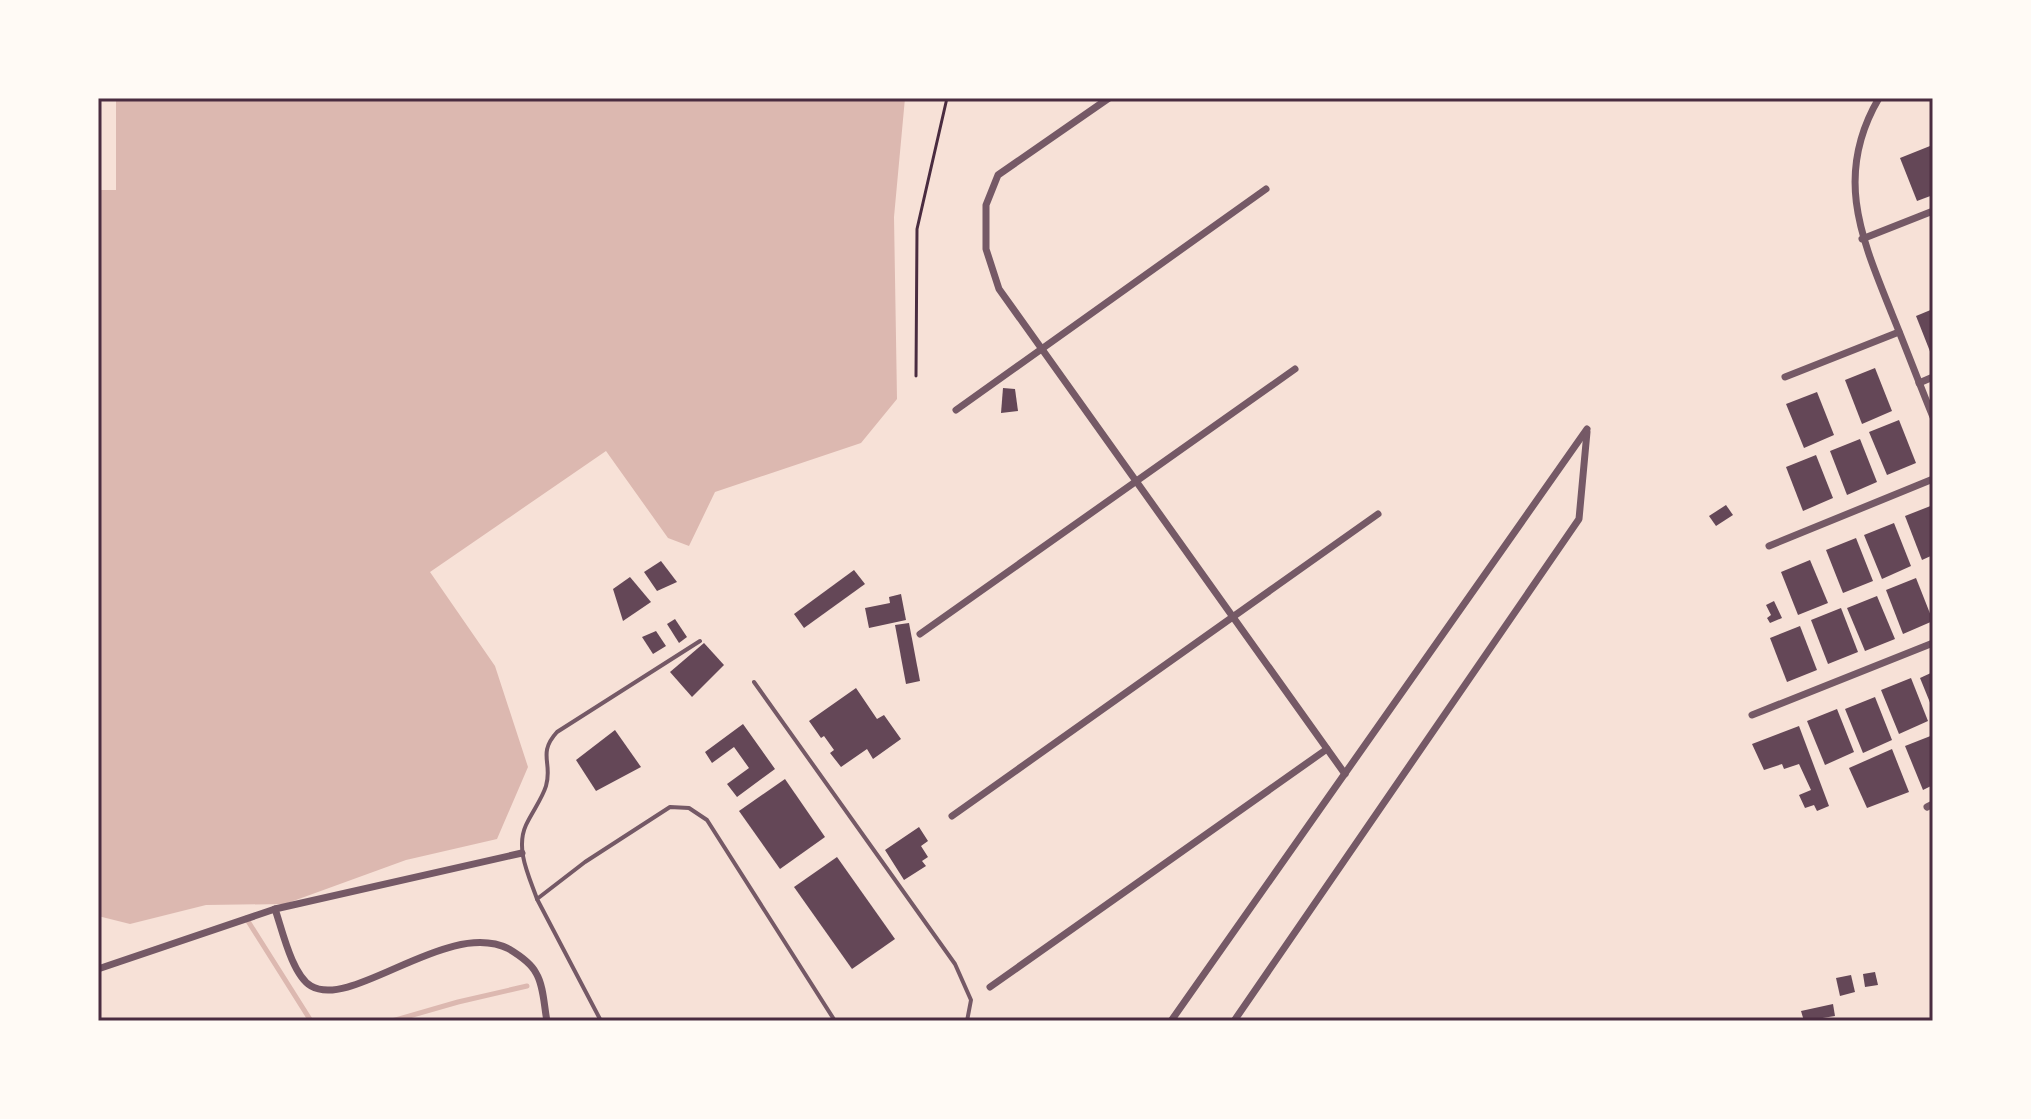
<svg xmlns="http://www.w3.org/2000/svg" width="2031" height="1119" viewBox="0 0 2031 1119" font-family="Rubik,sans-serif">
	<style>
		.water { fill: #dcb8b0 }
		.lines { fill: none; stroke-linecap: round; stroke-linejoin: round }
		.stream { stroke: #dcb8b0; stroke-width: 5 }
		.building { fill: #644757 }
		.path { stroke: #4a2c40; stroke-width: 3 }
		.service { stroke: #755966; stroke-width: 4 }
		.minor { stroke: #755966; stroke-width: 7 }
		.neatline { fill: none; stroke: #4a2c40; stroke-width: 3 }
	</style>
	<rect width="100%" height="100%" fill="#f7e1d7"/>
	<polygon class="water" points="116,98 905,98 894,217 897,399 861,443 715,492 689,546 668,538 606,451 430,572 495,666 528,767 497,839 406,860 285,904 206,905 130,924 98,916 98,190 116,190"/>
	<g class="lines">
		<g class="stream">
			<polyline points="246,918 311,1021"/>
			<polyline points="392,1021 458,1002 527,986"/>
		</g>
	</g>
	<g class="building">
		<polygon points="1930,146 1933,153 1933,195 1917,201 1900,158"/>
		<polygon points="1933,309 1933,359 1916,316"/>
		<polygon points="1875,368 1892,411 1862,424 1845,380"/>
		<polygon points="1003,388 1015,389 1018,411 1001,413"/>
		<polygon points="1817,392 1834,435 1804,448 1786,404"/>
		<polygon points="1899,420 1916,463 1887,475 1869,432"/>
		<polygon points="1860,439 1877,482 1847,495 1830,451"/>
		<polygon points="1816,455 1833,498 1803,511 1786,467"/>
		<polygon points="1726,505 1733,515 1716,526 1709,516"/>
		<polygon points="1933,505 1933,555 1922,560 1905,516"/>
		<polygon points="1894,523 1911,566 1882,579 1864,535"/>
		<polygon points="1856,538 1873,581 1843,593 1826,550"/>
		<polygon points="1810,560 1828,603 1798,615 1781,572"/>
		<polygon points="661,561 677,582 657,591 644,572"/>
		<polygon points="854,570 865,584 804,628 794,614"/>
		<polygon points="630,577 651,602 623,621 613,589"/>
		<polygon points="1916,578 1933,621 1903,634 1886,590"/>
		<polygon points="901,594 906,620 869,628 865,608 890,603 889,597"/>
		<polygon points="1877,596 1895,639 1865,651 1847,608"/>
		<polygon points="1774,601 1782,618 1770,623 1767,618 1771,615 1766,605"/>
		<polygon points="1841,608 1858,652 1828,664 1811,620"/>
		<polygon points="675,619 687,637 679,643 667,624"/>
		<polygon points="909,623 920,681 906,684 895,625"/>
		<polygon points="1800,626 1817,670 1787,682 1770,638"/>
		<polygon points="656,631 666,646 653,654 642,637"/>
		<polygon points="704,643 724,665 692,697 670,672"/>
		<polygon points="1933,672 1933,710 1920,678"/>
		<polygon points="1911,678 1928,721 1899,734 1881,690"/>
		<polygon points="856,688 877,719 884,715 901,739 873,759 867,749 841,767 830,753 834,750 824,736 821,738 809,721"/>
		<polygon points="1875,697 1892,740 1863,753 1845,709"/>
		<polygon points="1837,709 1854,752 1825,765 1807,721"/>
		<polygon points="743,724 775,769 737,797 727,784 749,768 734,747 712,763 705,752"/>
		<polygon points="1799,726 1829,806 1817,811 1814,805 1805,808 1799,795 1811,790 1799,764 1784,769 1782,764 1764,770 1752,744"/>
		<polygon points="615,730 641,767 596,791 576,760"/>
		<polygon points="1933,735 1933,785 1923,790 1905,746"/>
		<polygon points="1892,749 1909,792 1867,808 1849,768"/>
		<polygon points="785,779 825,837 780,869 739,811"/>
		<polygon points="919,827 928,841 921,846 928,857 922,861 926,866 904,880 885,850"/>
		<polygon points="837,857 895,939 852,969 794,887"/>
		<polygon points="1875,972 1878,985 1865,987 1863,974"/>
		<polygon points="1851,975 1855,992 1840,996 1836,978"/>
		<polygon points="1833,1004 1835,1016 1804,1021 1801,1011"/>
	</g>
	<g class="lines">
		<polyline class="path" points="916,376 917,229 947,98"/>
		<g class="service">
			<polyline points="754,682 955,964 971,1000 967,1021"/>
			<path d="M537,899C529,876 515,849 526,825C532,812 542,799 546,786C553,763 537,754 557,732L700,641"/>
			<polyline points="601,1021 537,899 585,862 670,807 689,808 707,820 835,1021"/>
		</g>
		<g class="minor">
			<polyline points="1109,98 998,175 986,205 986,249 999,289 1345,774"/>
			<path d="M1879,98C1833,176 1862,239 1892,314C1906,348 1919,383 1933,417"/>
			<polyline points="1862,239 1933,211"/>
			<polyline points="1785,377 1899,332"/>
			<polyline points="1919,383 1933,377"/>
			<polyline points="956,410 1266,189"/>
			<polyline points="1769,546 1933,479"/>
			<polyline points="920,634 1295,369"/>
			<polyline points="1752,715 1933,643"/>
			<polyline points="1927,807 1933,804"/>
			<polyline points="952,816 1378,514"/>
			<path d="M522,853L275,909C282,929 292,975 311,986C353,1010 448,918 509,949C519,955 531,963 536,973C544,986 544,1007 547,1021"/>
			<polyline points="98,969 275,909"/>
			<polyline points="990,987 1327,749"/>
			<polyline points="1171,1021 1587,429"/>
			<polyline points="1234,1021 1579,519 1587,432"/>
		</g>
	</g>
	<rect width="2031" height="1119" fill="none" stroke="#fffaf5" stroke-width="200"/>
	<rect x="100" y="100" width="1831" height="919" class="neatline"/>
</svg>
